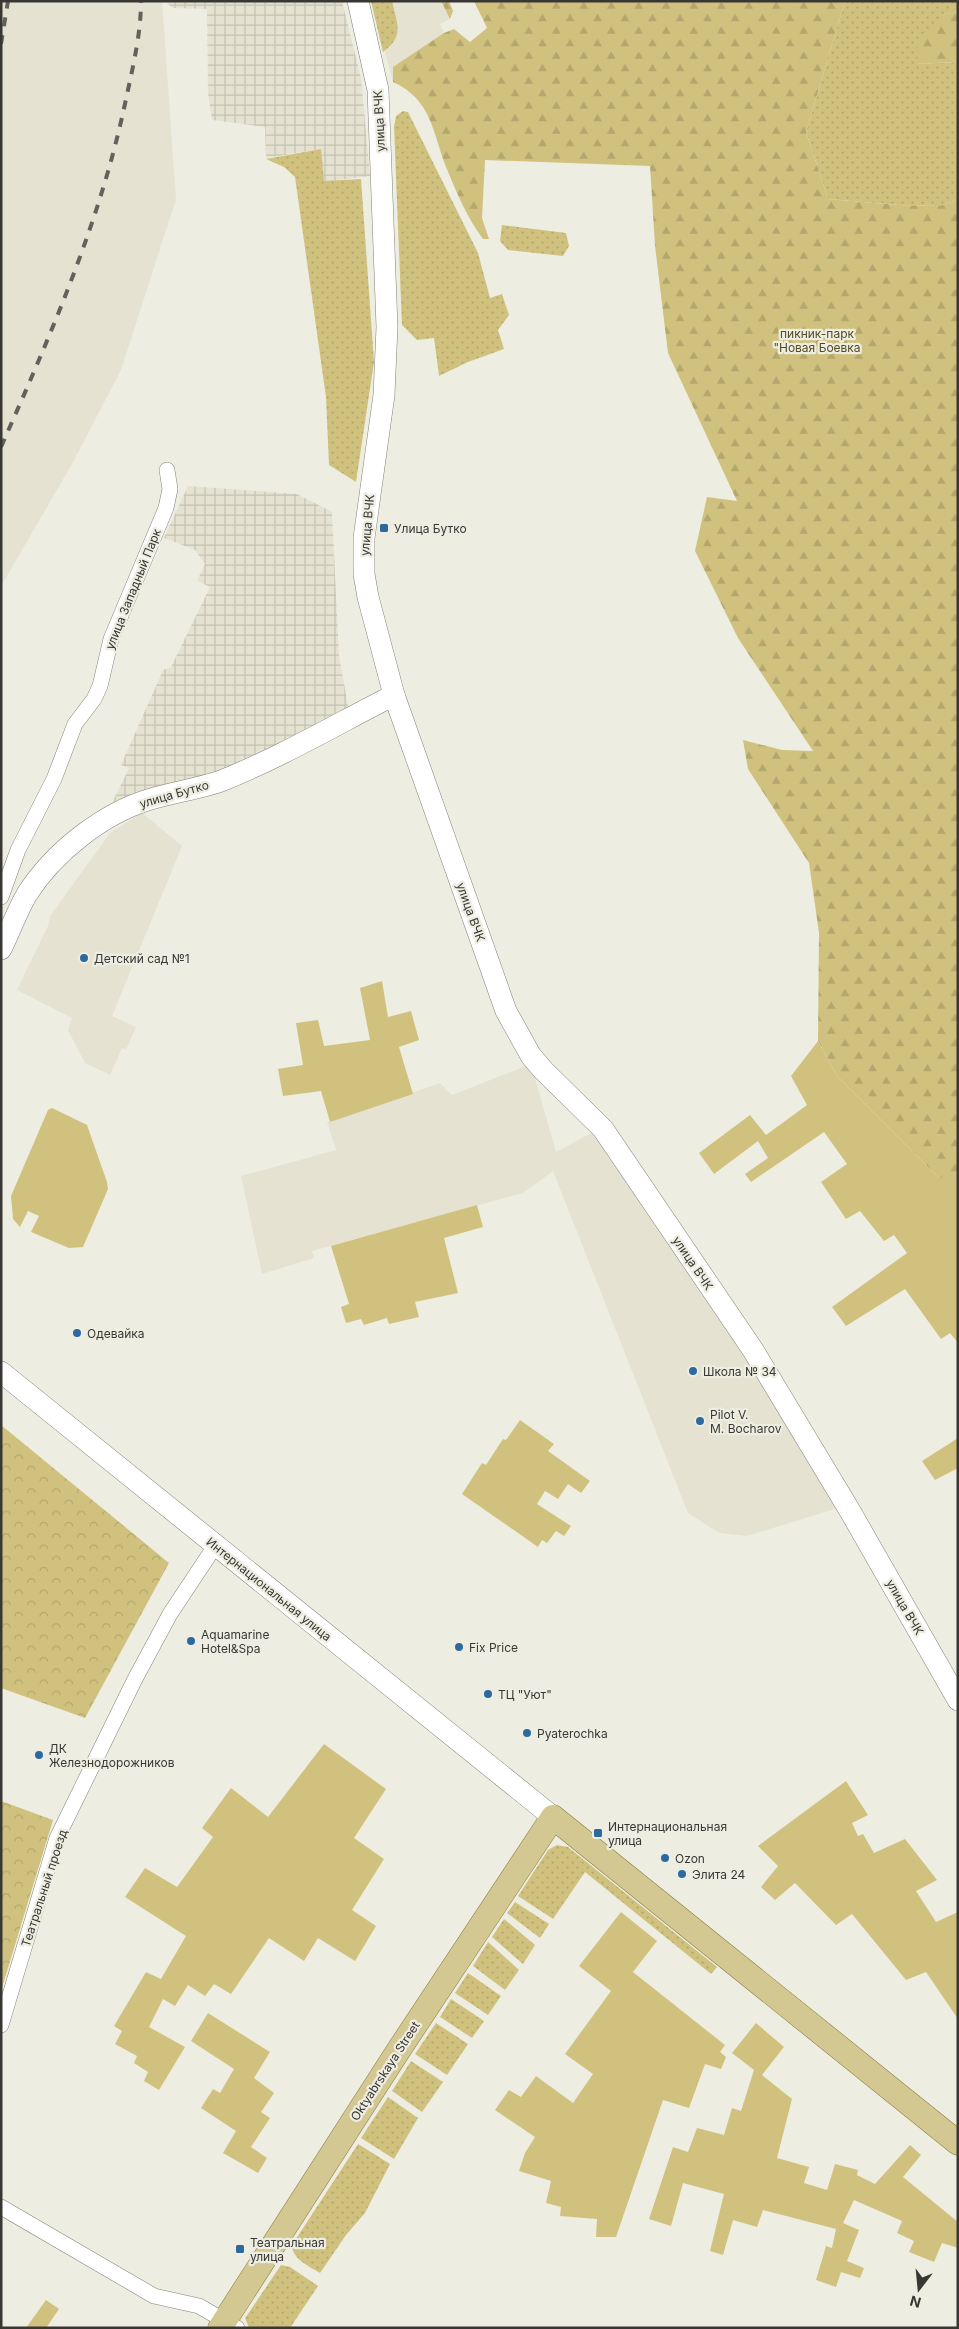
<svg xmlns="http://www.w3.org/2000/svg" width="959" height="2329" viewBox="0 0 959 2329" font-family="Inter,sans-serif">
	<style>
		.built { fill: #e5e2d1 }
		.industrial { fill: url(#industrial-grid) }
		.grass { fill: url(#grass-dots) }
		.forest { fill: url(#forest-firs) }
		.park { fill: url(#park-crowns) }
		.garden { fill: #d0c27e }
		.lines { fill: none; stroke-linecap: round; stroke-linejoin: round }
		.street-casing { stroke: #838178; stroke-width: 16 }
		.secondary-casing { stroke: #838178; stroke-width: 22 }
		.primary-casing { stroke: #897d41; stroke-width: 25 }
		.street { stroke: #fff; stroke-width: 15 }
		.secondary { stroke: #fff; stroke-width: 21 }
		.primary { stroke: #d3c892; stroke-width: 24 }
		.rail { stroke: #62615b; stroke-width: 4; stroke-dasharray: 9 9; stroke-linecap: butt }
		.poi-dot { fill: #2b69a0; stroke: #eeede2; stroke-width: 2 }
		.labels { text-anchor: middle; dominant-baseline: central; stroke-width: 4.5; stroke-linejoin: round; paint-order: stroke }
		.street-label { font-size: 12px; fill: #383733; stroke: #eeede2 }
		.park-label { font-size: 12px; fill: #534b22; stroke: #eeede2 }
		.poi-label { font-size: 12px; fill: #383733; stroke: #eeede2; text-anchor: start }
	</style>
	<defs>
		<pattern id="industrial-grid" width="8" height="8" patternUnits="userSpaceOnUse" patternTransform="scale(1.25)"><rect width="8" height="8" fill="#e5e2d1"/><path d="M0 4h8M4 0v8" fill="none" stroke="#c5c2b4"/></pattern>
		<pattern id="grass-dots" width="8" height="8" patternUnits="userSpaceOnUse" patternTransform="scale(1.25)"><rect width="8" height="8" fill="#d0c27e"/><path d="M2 2h.1M6 6h.1" fill="none" stroke="#b3a76d" stroke-width="1.8" stroke-linecap="round"/></pattern>
		<pattern id="forest-firs" width="22" height="20" patternUnits="userSpaceOnUse" patternTransform="scale(1.25)"><rect width="22" height="20" fill="#d0c27e"/><path d="M5 1l3.5 6h-7zM16 11l3.5 6h-7z" fill="#b3a76d"/></pattern>
		<pattern id="park-crowns" width="20" height="18" patternUnits="userSpaceOnUse" patternTransform="scale(1.25)"><rect width="20" height="18" fill="#d0c27e"/><path d="M2 6a3 3 0 1 1 6 0M12 15a3 3 0 1 1 6 0" fill="none" stroke="#b3a76d"/></pattern>
	</defs>
	<rect width="100%" height="100%" fill="#eeede2"/>
	<g class="built">
		<polygon points="1,1 162,1 176,199 121,370 72,464 1,586"/>
		<polygon points="371,1 441,1 450,19 440,24 444,33 393,67 393,82"/>
		<polygon points="142,813 182,846 112,1016 136,1027 126,1050 122,1048 110,1075 85,1063 68,1030 72,1018 17,990 48,926 50,916 111,832"/>
		<polygon points="531,1064 556,1152 597,1130 707,1291 838,1508 747,1536 719,1533 688,1513 553,1171 523,1193 312,1251 314,1258 262,1274 241,1176 336,1150 327,1122 440,1083 452,1095"/>
	</g>
	<g class="industrial">
		<polygon points="165,1 342,1 361,78 370,176 323,182 321,149 266,158 265,127 212,120 208,93 207,9 172,8"/>
		<polygon points="188,486 297,494 332,512 339,656 349,711 219,778 110,807 129,768 121,765 163,670 171,667 210,587 197,581 205,564 195,550 164,538"/>
	</g>
	<g class="grass">
		<path d="M371,1H392C397,24 405,36 383,52Z"/>
		<polygon points="845,1 958,1 958,11 943,15 916,64 958,62 958,200 939,206 899,205 828,199 806,132"/>
		<polygon points="403,111 408,112 478,253 490,298 502,294 509,315 498,330 504,349 468,362 439,376 434,338 417,340 402,325 394,127 396,116"/>
		<polygon points="321,149 324,181 361,179 374,362 356,482 329,465 326,397 295,177 284,167 266,159"/>
		<polygon points="502,225 566,233 569,246 563,256 508,250 500,241"/>
		<polygon points="557,1845 568,1847 717,1967 711,1974 585,1872 553,1919 518,1896 548,1850"/>
		<polygon points="515,1902 549,1924 540,1938 507,1913"/>
		<polygon points="504,1919 535,1945 523,1964 492,1937"/>
		<polygon points="488,1942 519,1970 505,1990 473,1966"/>
		<polygon points="468,1973 501,1996 488,2015 455,1993"/>
		<polygon points="451,1999 484,2021 472,2038 440,2017"/>
		<polygon points="436,2023 468,2044 447,2075 415,2054"/>
		<polygon points="411,2061 443,2082 422,2112 392,2091"/>
		<polygon points="388,2097 418,2118 394,2159 361,2138"/>
		<path d="M358,2144L390,2164L365,2213L346,2235L320,2273C309,2266 292,2259 292,2245Z"/>
		<polygon points="281,2265 290,2267 318,2286 290,2328 249,2328 245,2318 248,2314"/>
	</g>
	<g class="forest">
		<polygon points="441,1 449,1 453,11 450,19"/>
		<path d="M474,1H845L806,132L828,199L899,205L939,206L958,200V1178H939L837,1076L818,1041L819,933L809,863L748,769L743,740L782,750L813,751L738,638L695,551L707,497L737,501L668,353L655,246L650,166L485,160L482,218L489,239H483C467,218 456,191 446,167C432,131 432,100 393,82V67L444,33L454,29L470,42L487,28Z"/>
		<polygon points="958,11 958,62 916,64 918,39 943,15"/>
	</g>
	<g class="park">
		<polygon points="1,1425 169,1563 85,1718 1,1688"/>
		<polygon points="1,1801 53,1820 1,1991"/>
	</g>
	<g class="garden">
		<polygon points="382,981 388,1017 411,1011 419,1040 399,1047 413,1094 330,1122 321,1091 283,1096 278,1069 303,1065 296,1023 318,1020 324,1046 370,1040 360,988"/>
		<polygon points="818,1041 837,1076 939,1178 958,1178 958,1343 950,1333 941,1339 905,1289 846,1326 832,1307 907,1253 894,1235 884,1241 860,1211 846,1219 821,1182 847,1164 824,1132 751,1182 745,1174 768,1158 758,1141 714,1174 699,1153 750,1115 766,1135 807,1105 791,1076"/>
		<polygon points="52,1108 87,1125 107,1182 108,1189 83,1247 69,1248 31,1232 39,1216 28,1211 20,1227 13,1219 11,1196 48,1110"/>
		<polygon points="477,1205 483,1227 444,1238 458,1293 415,1302 419,1317 389,1324 387,1318 364,1325 361,1319 346,1323 341,1307 349,1304 331,1246"/>
		<polygon points="520,1420 554,1444 548,1451 590,1481 581,1493 568,1484 558,1499 545,1491 537,1504 571,1526 564,1536 556,1531 547,1543 542,1540 538,1547 462,1494 482,1463 486,1465 503,1439 506,1440"/>
		<polygon points="958,1438 958,1468 935,1480 922,1461"/>
		<polygon points="324,1744 386,1789 354,1838 384,1859 352,1910 376,1926 355,1961 318,1938 304,1961 269,1938 231,1994 214,1984 205,1996 188,1985 175,2006 163,1999 149,2027 185,2047 159,2090 144,2081 148,2072 134,2063 137,2056 115,2044 122,2031 114,2026 146,1972 161,1979 186,1936 125,1897 145,1868 177,1887 213,1837 202,1828 231,1788 268,1817"/>
		<polygon points="846,1781 868,1815 852,1823 858,1836 863,1834 874,1853 905,1839 937,1880 916,1891 936,1922 958,1912 958,2019 926,1972 906,1980 852,1914 836,1925 795,1883 775,1900 761,1887 778,1866 758,1846"/>
		<polygon points="621,1912 657,1941 633,1972 725,2045 720,2052 726,2057 721,2069 705,2064 689,2108 663,2100 616,2237 596,2237 597,2219 560,2216 561,2207 546,2203 551,2181 519,2171 525,2153 535,2137 495,2110 509,2090 521,2097 536,2076 573,2103 593,2074 565,2054 611,1991 579,1966"/>
		<polygon points="208,2013 270,2052 254,2078 274,2093 261,2112 270,2118 251,2147 267,2158 258,2173 223,2153 236,2131 201,2108 213,2089 220,2093 234,2069 191,2041"/>
		<polygon points="756,2023 784,2047 762,2075 792,2099 777,2158 809,2167 804,2183 827,2190 835,2164 858,2170 857,2175 875,2184 910,2145 921,2155 903,2177 958,2222 958,2248 942,2243 934,2262 909,2252 914,2241 897,2233 902,2221 854,2200 843,2223 859,2230 847,2261 864,2268 860,2278 841,2272 836,2287 816,2280 826,2246 832,2248 836,2229 763,2210 757,2227 733,2220 723,2255 710,2251 724,2194 683,2183 671,2226 649,2219 673,2147 688,2152 697,2128 724,2135 732,2108 741,2111 754,2070 732,2053"/>
		<polygon points="46,2300 59,2309 46,2328 26,2328"/>
	</g>
	<g class="lines">
		<g class="street-casing">
			<g id="street">
				<polyline points="1,897 18,850 54,779 75,724 94,699 100,686 111,639 166,508 170,489 167,470"/>
				<polyline points="1,2025 57,1838 135,1679 170,1614 215,1546"/>
				<polyline points="1,2207 154,2296 199,2306 237,2328"/>
			</g>
		</g>
		<g class="secondary-casing">
			<g id="secondary">
				<polyline points="358,1 378,90 387,327 384,395 364,538 364,574 368,597 394,695 506,1011 531,1056 544,1071 603,1129 753,1350 850,1511 958,1700"/>
				<path d="M1,949C10,931 17,911 27,894C54,852 103,813 151,799C174,792 198,789 221,781C281,757 337,724 394,695"/>
				<polyline points="1,1372 553,1817"/>
			</g>
		</g>
		<g class="primary-casing">
			<polyline id="primary" points="220,2328 400,2048 553,1817 958,2143"/>
		</g>
		<use href="#street" class="street"/>
		<use href="#secondary" class="secondary"/>
		<use href="#primary" class="primary"/>
		<g class="rail">
			<polyline points="1,44 8,1"/>
			<path d="M1,447C51,334 101,220 126,99C133,67 141,33 141,1"/>
		</g>
	</g>
	<g class="poi-dot">
		<rect x="379" y="523" width="10" height="10" rx="2.5"/>
		<circle cx="84" cy="958" r="5"/>
		<circle cx="77" cy="1333" r="5"/>
		<circle cx="693" cy="1371" r="5"/>
		<circle cx="700" cy="1421" r="5"/>
		<circle cx="191" cy="1641" r="5"/>
		<circle cx="459" cy="1647" r="5"/>
		<circle cx="488" cy="1694" r="5"/>
		<circle cx="527" cy="1733" r="5"/>
		<circle cx="39" cy="1755" r="5"/>
		<rect x="593" y="1828" width="10" height="10" rx="2.5"/>
		<circle cx="665" cy="1858" r="5"/>
		<circle cx="682" cy="1874" r="5"/>
		<rect x="235" y="2244" width="10" height="10" rx="2.5"/>
	</g>
	<g class="labels">
		<g class="street-label">
			<text transform="translate(379 121) rotate(-93)">улица ВЧК</text>
			<text transform="translate(367 525) rotate(-85)">улица ВЧК</text>
			<text transform="translate(133 589) rotate(-68)">улица Западный Парк</text>
			<text transform="translate(174 794) rotate(-16)">улица Бутко</text>
			<text transform="translate(471 912) rotate(70)">улица ВЧК</text>
			<text transform="translate(693 1263) rotate(56)">улица ВЧК</text>
			<text transform="translate(269 1589) rotate(39)">Интернациональная улица</text>
			<text transform="translate(905 1607) rotate(60)">улица ВЧК</text>
			<text transform="translate(44 1888) rotate(-72)">Театральный проезд</text>
			<text transform="translate(385 2071) rotate(-57)">Oktyabrskaya Street</text>
		</g>
		<g class="park-label">
			<text x="817" y="333">пикник-парк<tspan x="817" dy="14">"Новая Боевка</tspan></text>
		</g>
		<g class="poi-label">
			<text x="394" y="528">Улица Бутко</text>
			<text x="94" y="958">Детский сад №1</text>
			<text x="87" y="1333">Одевайка</text>
			<text x="703" y="1371">Школа № 34</text>
			<text x="710" y="1414">Pilot V.<tspan x="710" dy="14">M. Bocharov</tspan></text>
			<text x="201" y="1634">Aquamarine<tspan x="201" dy="14">Hotel&amp;Spa</tspan></text>
			<text x="469" y="1647">Fix Price</text>
			<text x="498" y="1694">ТЦ "Уют"</text>
			<text x="537" y="1733">Pyaterochka</text>
			<text x="49" y="1748">ДК<tspan x="49" dy="14">Железнодорожников</tspan></text>
			<text x="608" y="1826">Интернациональная<tspan x="608" dy="14">улица</tspan></text>
			<text x="675" y="1858">Ozon</text>
			<text x="692" y="1874">Элита 24</text>
			<text x="250" y="2242">Театральная<tspan x="250" dy="14">улица</tspan></text>
		</g>
	</g>
	<rect width="959" height="2329" fill="none" stroke="#383733" stroke-width="5"/>
	<g transform="translate(919 2289) rotate(196)" stroke="#eeede2" stroke-width="4" paint-order="stroke">
	<path d="M0-4L9 19L0 12L-9 19Z" fill="#383733"/>
	<text y="-8" font-size="14" font-weight="bold" text-anchor="middle" fill="#383733">N</text>
	</g>
</svg>
